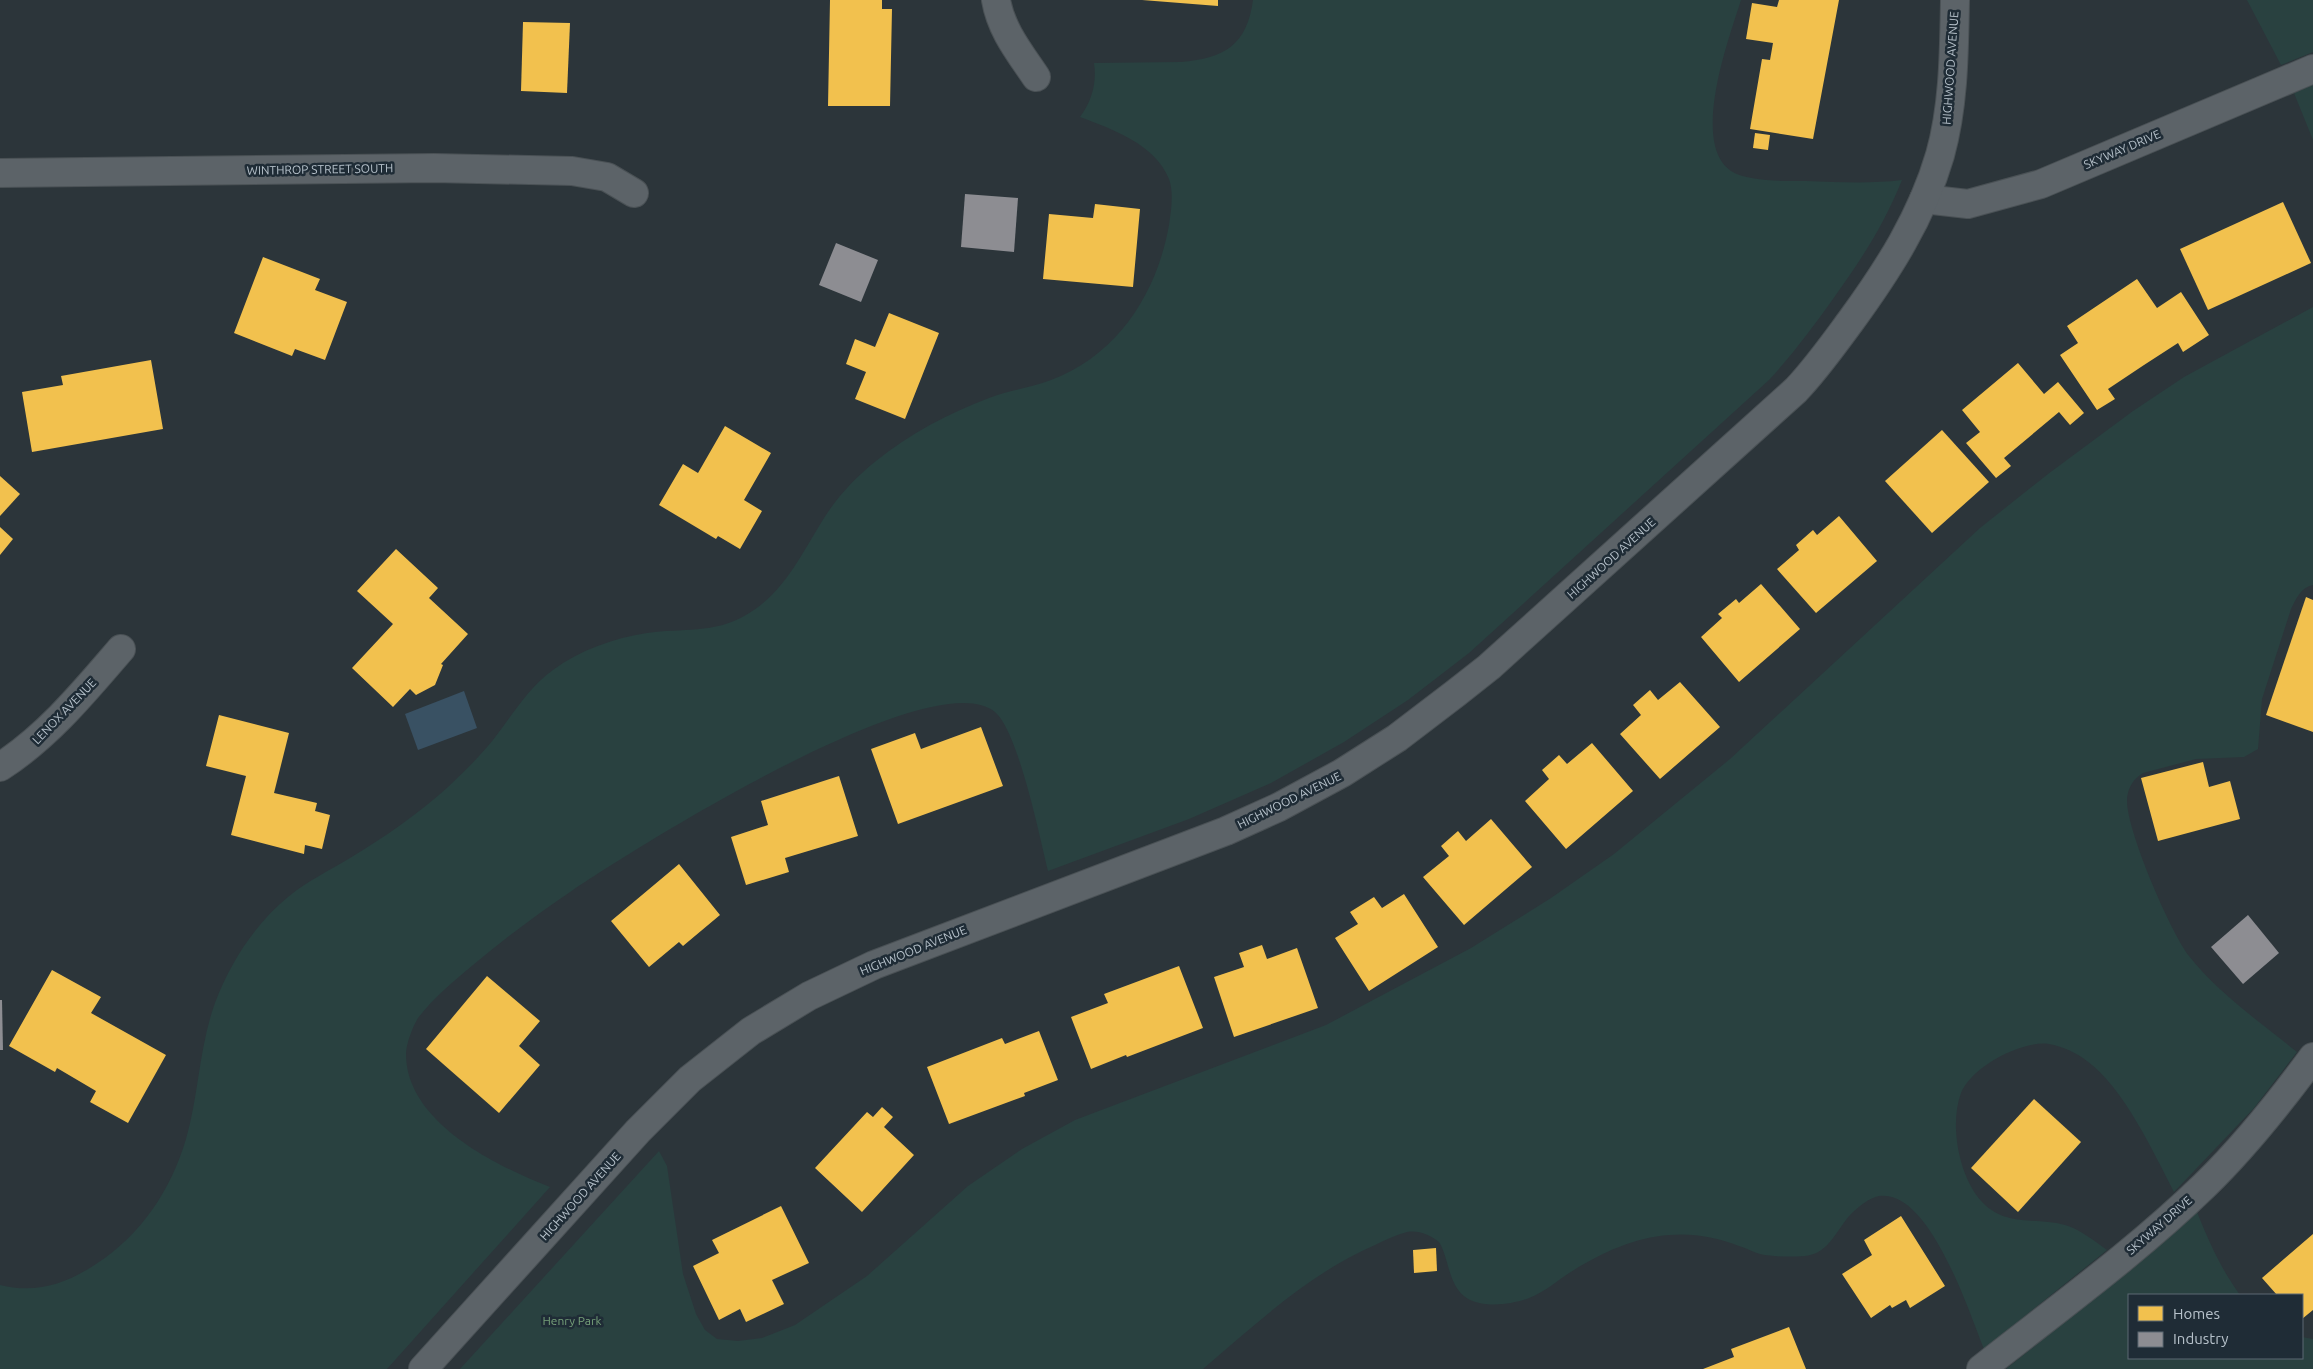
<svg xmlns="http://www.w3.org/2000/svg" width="2313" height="1369" viewBox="0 0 2313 1369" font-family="Ubuntu,sans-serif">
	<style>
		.green { fill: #294140 }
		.water { fill: #395163 }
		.homes { fill: #f2c14e }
		.industry { fill: #8d8d92 }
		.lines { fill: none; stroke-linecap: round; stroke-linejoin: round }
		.minor-casing { stroke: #4a5155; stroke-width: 30 }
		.tertiary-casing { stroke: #4a5155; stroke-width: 30 }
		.minor { stroke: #5c6368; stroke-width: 28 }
		.tertiary { stroke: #5c6368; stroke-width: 28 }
		.labels { text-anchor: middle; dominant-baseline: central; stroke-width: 5; stroke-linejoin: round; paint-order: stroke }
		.street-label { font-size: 12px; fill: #b7c2cb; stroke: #1f2c36 }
		.park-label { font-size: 12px; fill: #76a079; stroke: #1f2c36 }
	</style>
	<rect width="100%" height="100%" fill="#2c353a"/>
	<g class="green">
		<path d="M1253,0H1741C1729,38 1690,143 1731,171C1748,182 1786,181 1806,181C1837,182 1870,184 1902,180C1883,227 1862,258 1833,299C1813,327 1793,354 1769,380L1469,653L1408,700L1344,742L1271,783L1189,819L1048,871C1040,838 1018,731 995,712C933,660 634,849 573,890C539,913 505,938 473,965C454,981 433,998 418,1018C413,1026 406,1044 406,1054C406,1122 496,1166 550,1187L387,1369H0V1285C36,1294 66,1284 96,1264C141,1235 171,1190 186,1139C199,1094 199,1047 215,1003C230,963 255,924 288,897C307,881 329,871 350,858C385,837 418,814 448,787C464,772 479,757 493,740C512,716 527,689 553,670C580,650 614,638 647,633C682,628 714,634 746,615C786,592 802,552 826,515C839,495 857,476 876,461C909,434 949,413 989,398C1009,390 1031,388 1051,380C1118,355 1157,293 1169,225C1171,211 1174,193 1169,179C1155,144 1112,129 1080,117C1092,101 1097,82 1094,63L1181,62C1225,58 1247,45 1253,0Z"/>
		<polygon points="2247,0 2313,0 2313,52 2281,65"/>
		<polygon points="2313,85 2313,140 2294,93"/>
		<path d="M2313,307V585C2301,587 2296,599 2291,609L2262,699L2258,749L2244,757L2196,759L2143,773C2133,779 2127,789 2127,801C2127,831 2170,931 2189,956C2218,993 2260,1022 2297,1052L2254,1108L2174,1192C2153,1152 2124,1088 2087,1061C2077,1053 2062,1046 2049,1044C2022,1040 1971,1067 1961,1093C1949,1125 1959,1178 1983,1203C2007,1227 2035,1217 2065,1225C2081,1230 2093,1240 2107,1250L1984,1349C1969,1312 1929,1188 1879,1196C1869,1198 1860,1206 1853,1212C1838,1226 1830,1254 1805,1256C1790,1257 1774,1257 1760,1254C1753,1252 1746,1248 1739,1246C1715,1237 1694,1233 1669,1235C1636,1237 1601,1253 1574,1270C1559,1279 1545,1292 1529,1298C1511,1305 1480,1309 1464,1296C1448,1283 1449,1258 1439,1242C1430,1235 1419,1230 1407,1232C1396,1235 1385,1240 1375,1245C1310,1273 1257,1323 1203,1369H460L659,1151L667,1166L683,1274L696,1314L705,1330L717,1339L738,1341L762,1338L795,1325L867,1276L968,1186L1022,1149L1075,1120L1326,1025L1471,948L1551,898L1614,854L1730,759L1980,528L2048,474L2133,411L2184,377Z"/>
		<path d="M2197,1212C2209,1242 2221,1269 2240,1295H2129V1358H2302V1337L2313,1339V1369H2006L2151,1253Z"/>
	</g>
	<polygon class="water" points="464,691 477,728 418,750 405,714"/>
	<g class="homes">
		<polygon points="830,0 882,0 882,9 892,9 890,106 828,106"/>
		<polygon points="1142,0 1218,0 1218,6"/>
		<polygon points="1779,0 1839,0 1813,139 1750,129 1762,59 1770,60 1773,43 1746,39 1752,3 1777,7"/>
		<polygon points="523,22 570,23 567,93 521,91"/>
		<polygon points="1755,133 1770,135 1768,150 1753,148"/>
		<polygon points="2283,202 2311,263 2208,310 2180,249"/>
		<polygon points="1095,204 1140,209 1133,287 1043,279 1049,214 1093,218"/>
		<polygon points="263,257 320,279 315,290 347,302 325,360 295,349 292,356 234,333"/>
		<polygon points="2137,279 2157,308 2181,292 2209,335 2183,352 2178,343 2144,365 2108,389 2115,399 2097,410 2060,355 2078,343 2067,326"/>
		<polygon points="889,313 939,333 905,419 855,399 866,372 846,364 855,339 875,347"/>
		<polygon points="151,360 163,429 32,452 22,392 63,385 61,376"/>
		<polygon points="2018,363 2044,394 2058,382 2084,413 2070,425 2059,412 2004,458 2011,466 1996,478 1966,443 1980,432 1962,410"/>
		<polygon points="725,426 771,453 744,500 762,511 740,549 718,536 716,539 659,505 683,464 698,473"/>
		<polygon points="1942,430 1989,482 1932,533 1885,481"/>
		<polygon points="0,476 20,494 0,516"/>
		<polygon points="1839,516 1877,561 1816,613 1777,569 1799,550 1796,545 1813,530 1817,535"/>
		<polygon points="0,527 13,539 0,555"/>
		<polygon points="396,549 438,588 429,598 468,634 441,664 443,665 435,685 416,695 410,689 393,707 352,668 393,624 357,591"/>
		<polygon points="1761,584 1800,629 1739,682 1701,637 1722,618 1718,614 1736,599 1739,603"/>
		<polygon points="2306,597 2313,600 2313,732 2266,715"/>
		<polygon points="1680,682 1720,727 1660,779 1620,734 1641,715 1633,705 1650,690 1658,700"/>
		<polygon points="219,715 289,733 274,793 317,803 315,811 330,815 322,849 305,845 304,854 231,835 246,776 206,766"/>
		<polygon points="981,727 1003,786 898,824 871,749 915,733 921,749"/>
		<polygon points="1592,743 1633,791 1566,849 1525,801 1549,779 1542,770 1550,763 1559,755 1567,764"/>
		<polygon points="2203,762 2209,787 2230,781 2240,819 2158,841 2141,778"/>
		<polygon points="839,776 858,836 785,858 789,872 746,885 731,837 768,825 761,801"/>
		<polygon points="1491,819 1532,867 1464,925 1423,877 1449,856 1441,846 1458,831 1466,841"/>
		<polygon points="679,864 720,915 683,946 679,942 649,967 611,921"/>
		<polygon points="1404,894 1438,947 1369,991 1335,938 1358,924 1350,912 1374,897 1382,908"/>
		<polygon points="1262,945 1267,959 1297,948 1318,1008 1234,1037 1214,977 1244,967 1239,953"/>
		<polygon points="1179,966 1203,1028 1127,1057 1126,1055 1091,1069 1071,1017 1108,1003 1104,994"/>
		<polygon points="52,970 101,997 91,1013 166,1055 128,1123 90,1102 96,1091 57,1068 55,1072 9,1046"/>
		<polygon points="487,976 540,1021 519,1046 540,1065 499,1113 426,1049"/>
		<polygon points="1039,1031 1058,1080 1024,1093 1025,1096 949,1124 927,1067 1002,1038 1005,1044"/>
		<polygon points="2034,1099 2081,1142 2018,1212 1971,1168"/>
		<polygon points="882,1107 893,1117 884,1127 914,1155 862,1212 815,1168 867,1112 873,1117"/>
		<polygon points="781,1206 809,1263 772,1280 784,1304 746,1322 740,1309 719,1320 693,1266 719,1253 712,1240"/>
		<polygon points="1901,1216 1945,1286 1910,1308 1906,1300 1892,1308 1890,1305 1871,1318 1842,1274 1872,1255 1864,1240"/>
		<polygon points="2313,1234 2313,1310 2302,1319 2302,1295 2277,1295 2262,1278"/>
		<polygon points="1436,1248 1437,1271 1414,1273 1413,1250"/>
		<polygon points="1789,1327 1806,1369 1703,1369 1734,1357 1731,1349"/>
	</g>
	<g class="industry">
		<polygon points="965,194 1018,198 1014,252 961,247"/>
		<polygon points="836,243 878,260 861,302 819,285"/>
		<polygon points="2248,915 2279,953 2243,984 2211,947"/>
		<polygon points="0,1000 2,1000 3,1050 0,1050"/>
	</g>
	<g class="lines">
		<g class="minor-casing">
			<g id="minor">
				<path d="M996,0C1001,30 1020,53 1036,77"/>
				<polyline points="0,173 434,168 572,171 607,177 634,193"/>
				<polyline points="1924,199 1968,204 2041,184 2313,69"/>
				<path d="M0,767C48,736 84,692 121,649"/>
				<path d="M1981,1369C2057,1309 2136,1252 2205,1185C2245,1146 2280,1102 2313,1057"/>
			</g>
		</g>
		<g class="tertiary-casing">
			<path id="tertiary" d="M423,1369L638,1131L690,1079L751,1031L809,996L874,965L1226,831L1279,807L1342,773L1397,738L1456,693L1489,667L1796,390C1816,369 1833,345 1850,322C1888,270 1922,217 1940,155C1954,105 1954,51 1955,0"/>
		</g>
		<use href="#minor" class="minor"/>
		<use href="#tertiary" class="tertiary"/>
	</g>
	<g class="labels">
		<g class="street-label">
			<text transform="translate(1950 68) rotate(-86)">HIGHWOOD AVENUE</text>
			<text transform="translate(2122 149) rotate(-23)">SKYWAY DRIVE</text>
			<text transform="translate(320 169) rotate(-1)">WINTHROP STREET SOUTH</text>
			<text transform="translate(1611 558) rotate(-42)">HIGHWOOD AVENUE</text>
			<text transform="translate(64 711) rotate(-46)">LENOX AVENUE</text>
			<text transform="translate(1289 800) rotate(-26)">HIGHWOOD AVENUE</text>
			<text transform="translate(913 950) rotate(-22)">HIGHWOOD AVENUE</text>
			<text transform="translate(580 1196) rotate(-48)">HIGHWOOD AVENUE</text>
			<text transform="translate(2159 1225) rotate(-41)">SKYWAY DRIVE</text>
		</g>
		<g class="park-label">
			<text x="572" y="1320">Henry Park</text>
		</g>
	</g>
	<rect x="2128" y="1294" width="175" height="65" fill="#1f2c36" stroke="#5c6872"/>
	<rect x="2138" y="1306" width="25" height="15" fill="#f2c14e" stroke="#5c6872"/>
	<text x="2173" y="1319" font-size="15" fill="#b7c2cb">Homes</text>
	<rect x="2138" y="1332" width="25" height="15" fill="#8d8d92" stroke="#5c6872"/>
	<text x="2173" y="1344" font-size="15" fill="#b7c2cb">Industry</text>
</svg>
